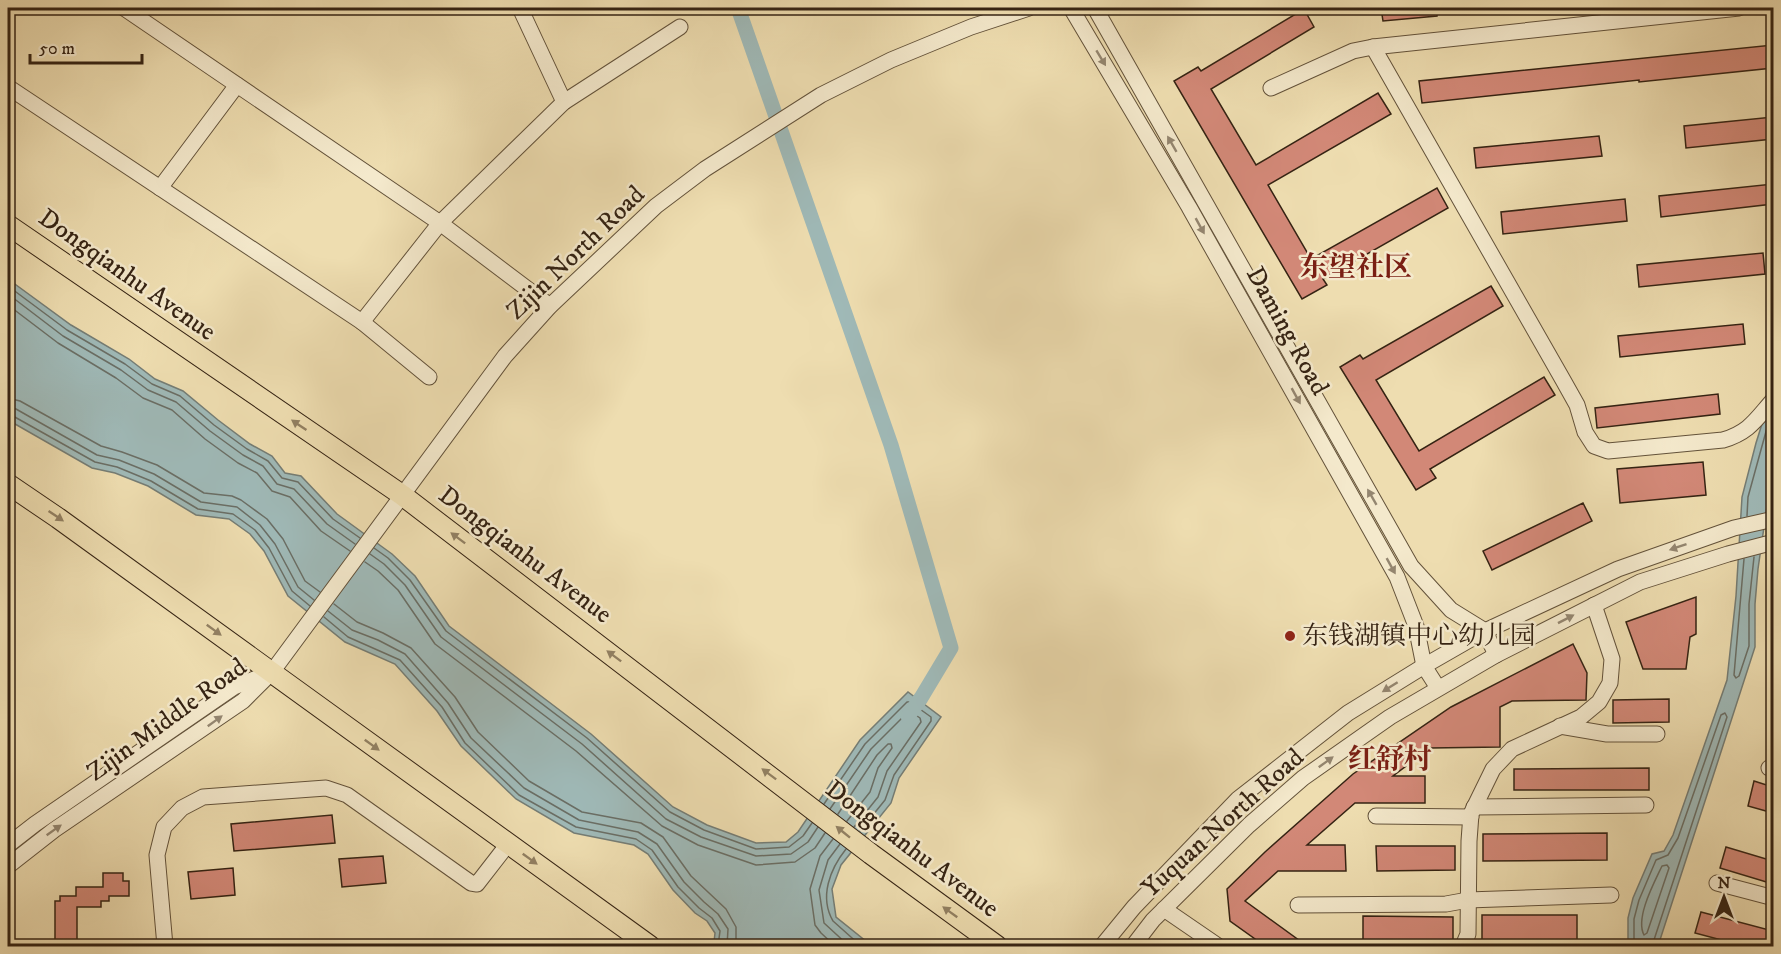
<svg xmlns="http://www.w3.org/2000/svg" width="1781" height="954" viewBox="0 0 1781 954" font-family="'IM FELL DW Pica','Noto Serif SC',serif">
	<style>
		.water { fill: #9fb9b7; stroke: #757d75; stroke-width: 1.5 }
		.lines { fill: none; stroke-linecap: round; stroke-linejoin: round }
		.shore { stroke: #6a6e65; stroke-width: 1.5 }
		.canal { stroke: #9fb9b7; stroke-width: 15 }
		.building { fill: #d28877; stroke: #352313; stroke-width: 1.5 }
		.minor-casing { stroke: #63523a; stroke-width: 17 }
		.major-casing { stroke: #352313; stroke-width: 22 }
		.minor { stroke: #f4e9cc; stroke-width: 15 }
		.major { stroke: #eeddb0; stroke-width: 20 }
		.oneway { fill: #948670 }
		.oneway2 { fill: #928062 }
		.poi-dot { fill: #8f2418; stroke: #f4e9cc; stroke-width: 2 }
		.labels { text-anchor: middle; dominant-baseline: central; stroke-width: 5; stroke-linejoin: round; paint-order: stroke }
		.street-label { font-size: 26px; fill: #352313; stroke: #f4e9cc }
		.poi-label { font-size: 26px; fill: #352313; stroke: #f4e9cc; text-anchor: start }
		.quarter-label { font-size: 28px; font-weight: bold; fill: #7a1f14; stroke: #f4e9cc }
	</style>
	<rect width="100%" height="100%" fill="#eeddb0"/>
	<filter id="stains"><feTurbulence type="fractalNoise" baseFrequency=".00333" numOctaves="4"/><feColorMatrix values="0 0 0 0 .2 0 0 0 0 .09 0 0 0 0 .02 0 0 0 .5 -.17"/></filter>
	<radialGradient id="worn" r=".72"><stop offset=".6" stop-color="#630" stop-opacity="0"/><stop offset="1" stop-color="#630" stop-opacity=".3"/></radialGradient>
	<g class="water">
		<polygon points="8,279 71,325 129,359 155,379 183,391 218,420 250,444 272,456 285,473 301,476 337,514 392,554 415,576 449,626 591,734 673,807 707,825 756,843 786,842 798,832 860,740 908,692 941,717 899,778 891,803 841,865 832,889 836,917 872,946 710,946 714,942 715,933 707,921 695,913 673,890 648,854 634,845 574,833 516,799 461,746 437,711 395,664 345,642 288,596 264,551 250,534 229,519 196,515 148,486 115,473 92,468 8,420"/>
		<polygon points="1773,389 1773,477 1769,492 1758,569 1755,604 1755,647 1658,946 1628,946 1628,918 1633,898 1652,854 1664,851 1673,835 1727,680 1736,596 1742,497 1756,443"/>
	</g>
	<g class="lines">
		<g class="shore">
			<polyline points="8,286 67,330 125,364 152,384 180,396 214,425 247,449 268,461 282,478 298,482 333,519 360,538"/>
			<polyline points="8,294 63,336 121,370 148,390 176,402 210,431 243,455 263,466 277,484 294,489 327,524 355,544"/>
			<polyline points="8,305 58,343 116,378 143,398 172,410 205,439 238,463 257,473 272,491 290,497 321,531 350,551"/>
			<polyline points="8,398 20,401 101,446 122,452 157,465 204,493 232,496 241,500 267,519 283,539 305,581 320,592"/>
			<polyline points="8,407 16,409 97,455 119,460 154,474 201,502 237,507 260,525 275,544 298,587 314,600"/>
			<polyline points="8,415 13,416 95,462 117,467 151,481 198,509 233,514 255,530 269,548 292,591 310,606"/>
			<polyline points="1747,516 1748,497 1770,417"/>
			<polyline points="374,548 388,558 410,580 446,631 587,738 670,812 704,830 756,849 789,847 803,836 812,823"/>
			<polyline points="370,554 384,564 405,585 441,637 582,744 666,819 701,837 756,856 791,854 808,842 818,827"/>
			<polyline points="1744,559 1734,675 1736,678 1739,676 1749,646 1749,604 1754,557"/>
			<polyline points="365,562 378,571 398,590 435,644 576,751 662,826 698,845 756,865 795,862 815,848 825,833"/>
			<polyline points="334,604 357,622 383,633 411,648 455,697 478,732 529,781 582,812 641,823 663,837 691,876 726,909 736,927 736,946"/>
			<polyline points="328,611 352,630 378,640 405,654 448,703 471,738 524,788 579,820 638,832 657,844 684,882 704,902 718,914 728,929 727,946"/>
			<polyline points="324,617 348,637 400,660 442,707 465,743 519,795 576,827 636,839 652,850 678,887 699,908 712,918 720,931 718,946"/>
			<polyline points="824,804 865,744 907,702 910,702 931,717 931,721 894,775 885,800 860,831"/>
			<polyline points="830,809 871,749 908,712 911,712 920,718 921,722 887,771 878,797 854,827"/>
			<polyline points="838,814 877,755 888,744 891,744 892,748 878,768 870,792 847,821"/>
			<polyline points="833,839 820,856 810,889 815,925 821,933 835,946"/>
			<polyline points="840,844 828,860 819,890 824,923 849,946"/>
			<path d="M846,849C830,869 819,897 833,921L861,946"/>
			<path d="M1667,865L1669,868L1647,933L1644,935C1635,918 1654,883 1662,866Z"/>
			<polyline points="1634,946 1634,919 1639,900 1656,860 1668,855 1678,838 1721,715 1725,713 1727,717 1652,946"/>
		</g>
		<polyline class="canal" points="738,8 891,445 951,648 921,698 908,716"/>
	</g>
	<g class="building">
		<polygon points="1381,8 1437,8 1437,16 1383,21"/>
		<polygon points="1304,9 1314,27 1211,89 1256,165 1378,93 1391,114 1268,185 1311,259 1437,188 1448,208 1323,279 1327,285 1302,299 1174,81 1198,67 1201,71"/>
		<polygon points="1773,45 1773,68 1639,82 1639,80 1422,103 1419,81"/>
		<polygon points="1773,117 1773,139 1686,148 1684,126"/>
		<polygon points="1599,136 1602,156 1476,168 1474,148"/>
		<polygon points="1773,184 1773,204 1661,217 1659,196"/>
		<polygon points="1625,199 1627,221 1503,234 1501,212"/>
		<polygon points="1763,253 1765,274 1639,287 1637,265"/>
		<polygon points="1491,286 1503,306 1376,380 1419,451 1544,377 1555,395 1430,469 1436,478 1416,490 1340,367 1360,355 1363,359"/>
		<polygon points="1743,324 1745,344 1620,357 1618,336"/>
		<polygon points="1718,394 1720,414 1597,428 1595,408"/>
		<polygon points="1703,462 1706,495 1620,503 1617,469"/>
		<polygon points="1583,503 1592,521 1492,570 1483,551"/>
		<polygon points="1696,597 1696,634 1690,637 1686,669 1643,669 1626,622"/>
		<polygon points="1573,644 1587,673 1586,700 1512,701 1500,707 1500,747 1430,748 1393,776 1425,776 1425,803 1355,803 1307,845 1345,845 1346,871 1278,871 1245,901 1307,946 1265,946 1230,921 1227,889 1265,852 1353,774 1451,707"/>
		<polygon points="1669,699 1669,722 1613,723 1613,700"/>
		<polygon points="1649,768 1649,790 1514,790 1514,769"/>
		<polygon points="1754,781 1773,787 1773,813 1748,806"/>
		<polygon points="332,815 335,843 234,851 231,824"/>
		<polygon points="1607,833 1607,860 1483,861 1483,834"/>
		<polygon points="1376,846 1455,846 1455,870 1377,871"/>
		<polygon points="1726,847 1773,861 1773,884 1720,868"/>
		<polygon points="383,856 386,883 342,887 339,859"/>
		<polygon points="233,868 235,895 191,899 188,872"/>
		<polygon points="103,873 123,873 123,881 129,881 129,896 109,896 109,901 101,901 101,907 77,907 77,946 55,946 55,901 60,901 60,896 76,896 76,887 103,887"/>
		<polygon points="1701,912 1773,931 1773,946 1744,946 1695,933"/>
		<rect x="1482" y="915" width="95" height="26"/>
		<polygon points="1363,916 1453,917 1453,941 1363,941"/>
	</g>
	<g class="lines">
		<g class="minor-casing">
			<g id="minor">
				<polyline points="124,8 440,223 550,306"/>
				<polyline points="520,8 564,102"/>
				<polyline points="1071,8 1189,207 1397,577 1416,626 1424,666 1438,688"/>
				<polyline points="1095,8 1411,566 1451,610 1485,631 1496,655"/>
				<path d="M1373,47L1563,380L1577,405L1585,432L1594,446L1608,451L1723,440C1750,432 1756,419 1774,399"/>
				<polyline points="8,87 362,322 429,377"/>
				<polyline points="1271,88 1353,51 1373,47 1739,8"/>
				<polyline points="160,188 237,85"/>
				<polyline points="362,322 440,223 564,102 680,27"/>
				<polyline points="1560,726 1607,734 1657,734"/>
				<polyline points="1769,768 1774,769"/>
				<polyline points="1474,807 1646,805"/>
				<polyline points="1376,816 1471,817"/>
				<polyline points="8,845 35,824 234,687 267,674"/>
				<polyline points="8,866 54,830 243,701 272,672 505,356 550,306 656,206 705,169 821,95 891,60 971,27 1029,8"/>
				<polyline points="1717,883 1774,898"/>
				<polyline points="1298,905 1446,904 1468,900 1611,895"/>
				<polyline points="1164,909 1218,946"/>
				<polyline points="165,946 157,855 164,827 182,808 203,797 326,788 347,795 471,883 477,884 508,844"/>
				<polyline points="1102,946 1134,907 1238,799 1348,713 1424,666 1485,631 1618,569 1734,528 1774,519"/>
				<polyline points="1133,946 1153,920 1249,825 1303,778 1390,717 1496,655 1640,582 1728,554 1774,542"/>
				<polyline points="1463,946 1468,934 1469,841 1471,814 1493,769 1512,749 1581,717 1599,702 1610,683 1612,659 1594,605"/>
			</g>
		</g>
		<g class="major-casing">
			<g id="major">
				<polyline points="8,225 402,495 871,854 997,946"/>
				<polyline points="8,484 58,518 650,946"/>
			</g>
		</g>
		<use href="#minor" class="minor"/>
		<use href="#major" class="major"/>
	</g>
	<defs><path id="oneway-solid" d="M-6-.8H1V-3.2L6.5 0L1 3.2V.8H-6Z" transform="scale(1.5)"/></defs>
	<g class="oneway">
		<use href="#oneway-solid" transform="translate(1101 58) rotate(59)"/>
		<use href="#oneway-solid" transform="translate(1172 144) rotate(-120)"/>
		<use href="#oneway-solid" transform="translate(1200 226) rotate(61)"/>
		<use href="#oneway-solid" transform="translate(1296 396) rotate(61)"/>
		<use href="#oneway-solid" transform="translate(1372 497) rotate(-120)"/>
		<use href="#oneway-solid" transform="translate(1678 547) rotate(161)"/>
		<use href="#oneway-solid" transform="translate(1391 566) rotate(61)"/>
		<use href="#oneway-solid" transform="translate(1566 619) rotate(-27)"/>
		<use href="#oneway-solid" transform="translate(1390 687) rotate(148)"/>
		<use href="#oneway-solid" transform="translate(215 721) rotate(-36)"/>
		<use href="#oneway-solid" transform="translate(1326 762) rotate(-36)"/>
		<use href="#oneway-solid" transform="translate(54 830) rotate(-35)"/>
	</g>
	<g class="oneway2">
		<use href="#oneway-solid" transform="translate(299 425) rotate(-146)"/>
		<use href="#oneway-solid" transform="translate(56 516) rotate(34)"/>
		<use href="#oneway-solid" transform="translate(458 538) rotate(-143)"/>
		<use href="#oneway-solid" transform="translate(214 630) rotate(36)"/>
		<use href="#oneway-solid" transform="translate(614 656) rotate(-143)"/>
		<use href="#oneway-solid" transform="translate(372 745) rotate(36)"/>
		<use href="#oneway-solid" transform="translate(769 774) rotate(-143)"/>
		<use href="#oneway-solid" transform="translate(843 832) rotate(-141)"/>
		<use href="#oneway-solid" transform="translate(530 859) rotate(36)"/>
		<use href="#oneway-solid" transform="translate(950 912) rotate(-144)"/>
	</g>
	<circle class="poi-dot" cx="1290" cy="636" r="6"/>
	<g class="labels">
		<g class="street-label">
			<text transform="translate(576 253) rotate(-44)">Zijin North Road</text>
			<text transform="translate(127 275) rotate(35)">Dongqianhu Avenue</text>
			<text transform="translate(1287 331) rotate(61)">Daming Road</text>
			<text transform="translate(525 555) rotate(37)">Dongqianhu Avenue</text>
			<text transform="translate(167 720) rotate(-36)">Zijin Middle Road</text>
			<text transform="translate(1223 823) rotate(-42)">Yuquan North Road</text>
			<text transform="translate(912 849) rotate(37)">Dongqianhu Avenue</text>
		</g>
		<g class="poi-label">
			<text x="1302" y="636">东钱湖镇中心幼儿园</text>
		</g>
		<g class="quarter-label">
			<text x="1356" y="267">东望社区</text>
			<text x="1390" y="759">红舒村</text>
		</g>
	</g>
	<rect width="1781" height="954" fill="none" stroke="#eeddb0" stroke-width="30"/>
	<rect x="9" y="9" width="1763" height="936" fill="none" stroke="#352313" stroke-width="3"/>
	<rect x="15" y="15" width="1751" height="924" fill="none" stroke="#352313" stroke-width="1.5"/>
	<g transform="translate(1724 897)" stroke="#f4e9cc" stroke-width="4.5" paint-order="stroke">
	<path d="M0-4.5L10 22L0 15L-10 22Z" fill="#352313"/>
	<text y="-9" font-size="16" font-weight="bold" text-anchor="middle" fill="#352313">N</text>
	</g>
	<path d="M30 54v9h112v-9" fill="none" stroke="#352313" stroke-width="3"/>
	<text x="39" y="54" font-size="18" fill="#352313" stroke="#f4e9cc" stroke-width="4.5" paint-order="stroke">50 m</text>
	<rect width="100%" height="100%" filter="url(#stains)"/>
	<rect width="100%" height="100%" fill="url(#worn)"/>
</svg>
